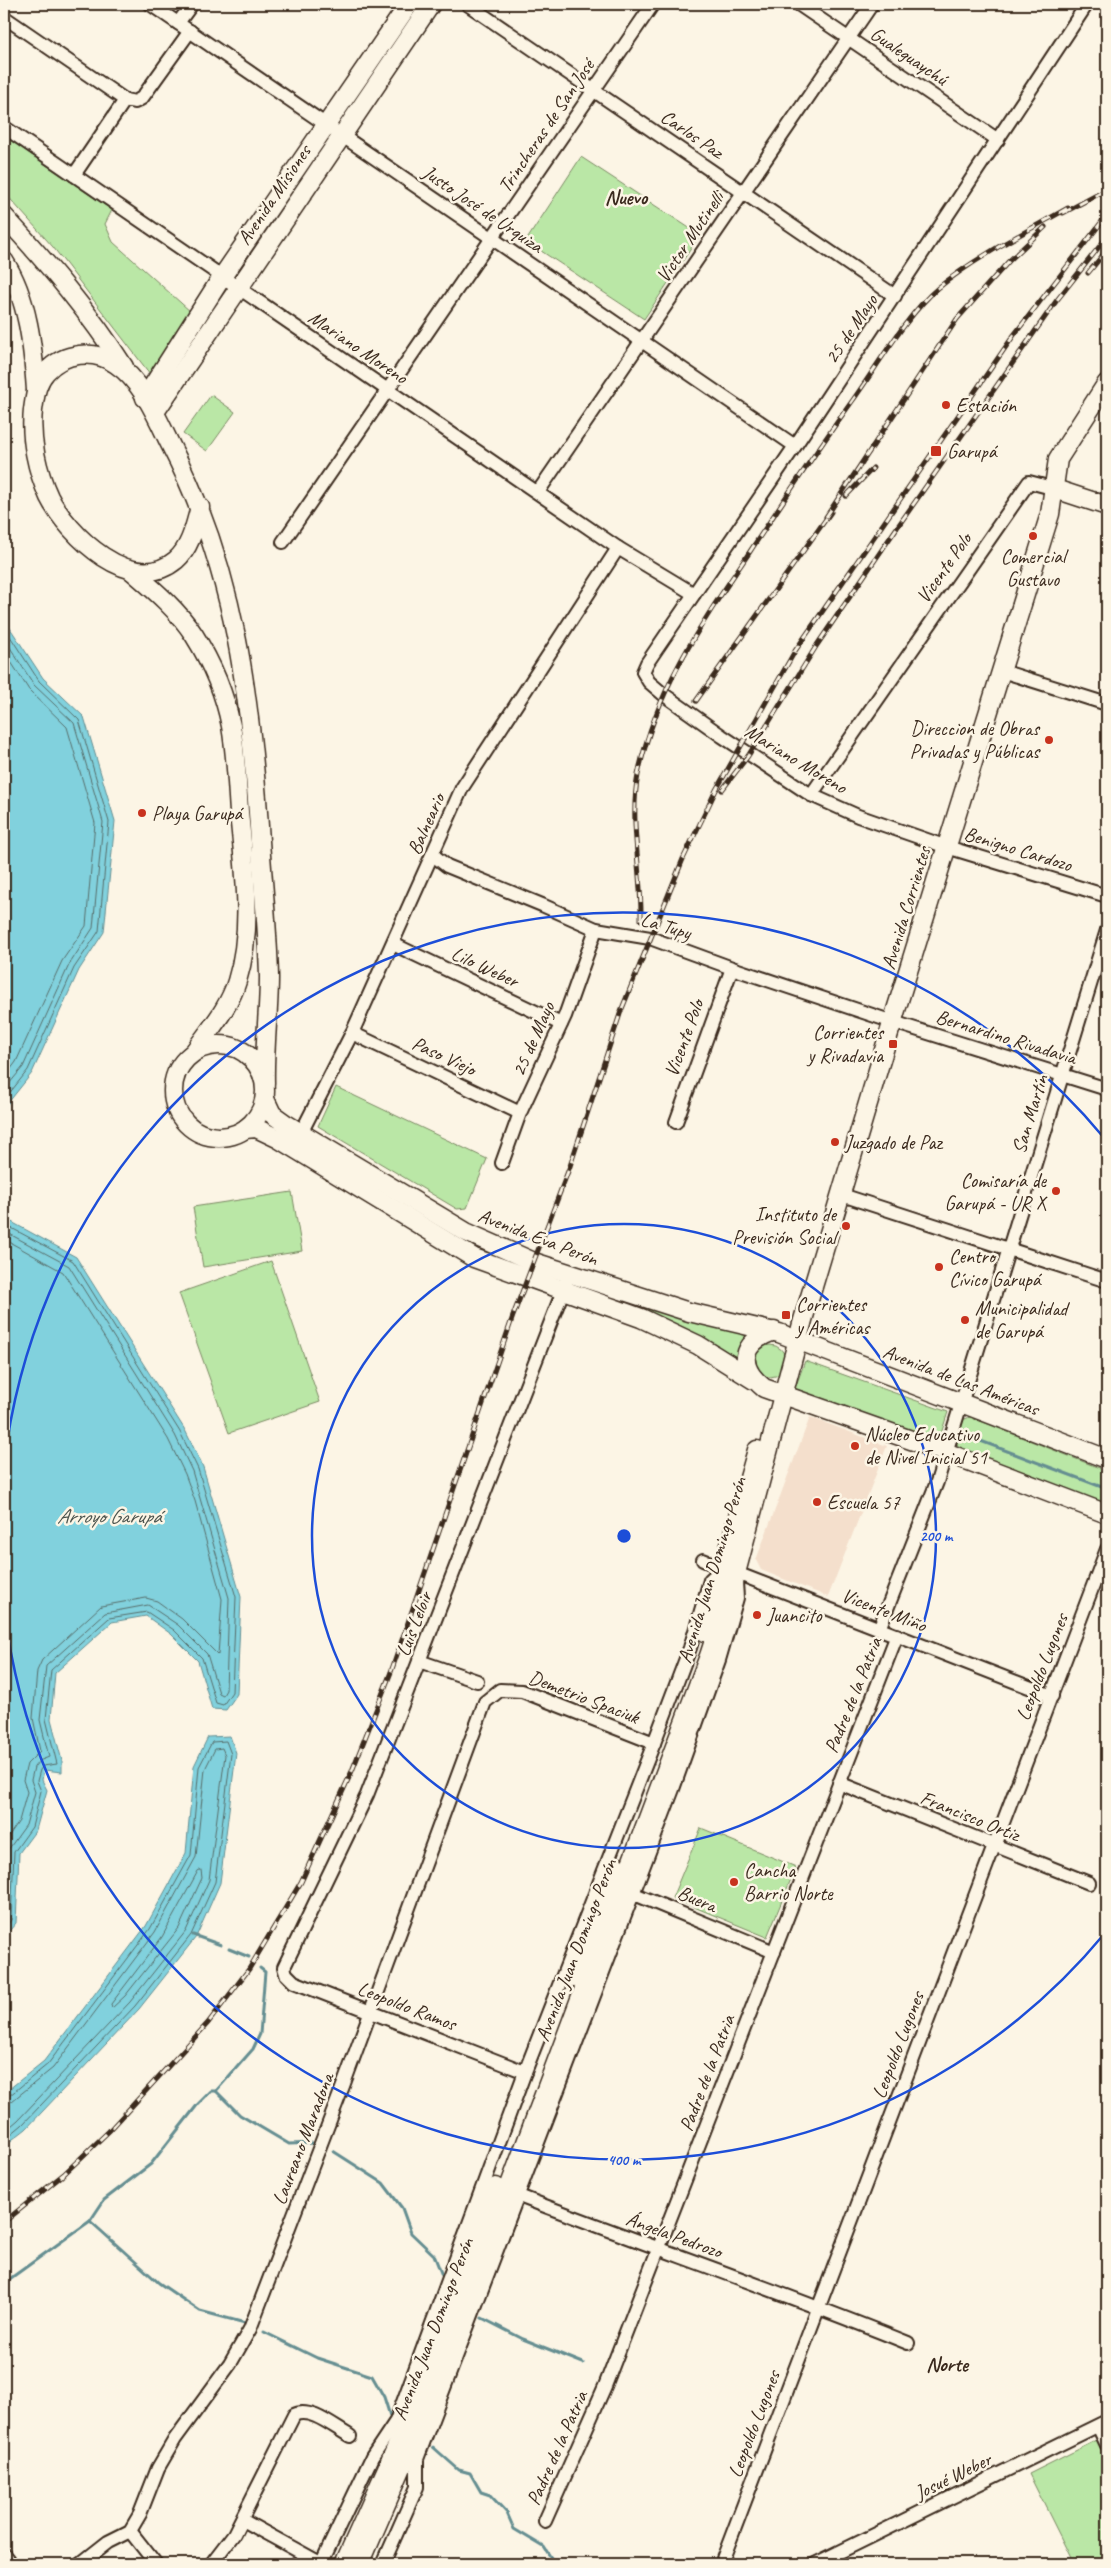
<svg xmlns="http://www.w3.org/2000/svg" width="1111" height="2568" viewBox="0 0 1111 2568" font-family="Caveat,sans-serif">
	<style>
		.built { fill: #f4dfcc }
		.green { fill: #bae7a6; stroke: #7a8862 }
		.water { fill: #81d1dd; stroke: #658e91 }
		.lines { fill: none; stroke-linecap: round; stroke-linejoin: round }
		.shore { stroke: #576d6a; stroke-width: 1 }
		.stream { stroke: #658e91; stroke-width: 3 }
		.street-casing { stroke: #3b2a1e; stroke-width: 16 }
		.secondary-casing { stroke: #3b2a1e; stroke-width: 21 }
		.street { stroke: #fcf5e5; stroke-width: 12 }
		.secondary { stroke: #fcf5e5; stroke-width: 18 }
		.rail-casing { stroke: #3b2a1e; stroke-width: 5 }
		.rail { stroke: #fcf5e5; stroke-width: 3; stroke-dasharray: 9; stroke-linecap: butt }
		.ring { fill: none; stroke: #1d4ed8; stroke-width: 2.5 }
		.poi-dot { fill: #c8321e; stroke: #fcf5e5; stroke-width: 2 }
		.labels { text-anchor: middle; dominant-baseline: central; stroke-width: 5; stroke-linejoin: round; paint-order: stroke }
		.street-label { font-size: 20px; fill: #3b2a1e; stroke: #fcf5e5 }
		.poi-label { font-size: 20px; fill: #3b2a1e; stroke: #fcf5e5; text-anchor: start }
		.neighbourhood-label { font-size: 21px; font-weight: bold; fill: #3b2a1e; stroke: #fcf5e5 }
		.water-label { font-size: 21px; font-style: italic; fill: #4c544e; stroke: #fcf5e5 }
		.centre { fill: #1d4ed8; stroke: #fcf5e5; stroke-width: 2.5 }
		.ring-label { font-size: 15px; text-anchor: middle; font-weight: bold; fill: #1d4ed8; stroke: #fcf5e5; stroke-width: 5; stroke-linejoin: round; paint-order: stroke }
	</style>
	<rect width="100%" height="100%" fill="#fcf5e5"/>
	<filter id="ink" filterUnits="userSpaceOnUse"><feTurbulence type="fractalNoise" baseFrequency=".02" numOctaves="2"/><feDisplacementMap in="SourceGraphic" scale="10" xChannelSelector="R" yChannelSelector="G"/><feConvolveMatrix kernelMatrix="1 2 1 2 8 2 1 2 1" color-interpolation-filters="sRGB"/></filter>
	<g filter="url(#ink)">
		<polygon class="built" points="810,1417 887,1446 828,1597 761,1570 756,1560"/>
		<g class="green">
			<polygon points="4,136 112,210 105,224 113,242 191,312 150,374 53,247 4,192"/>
			<polygon points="581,157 700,235 644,319 526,241"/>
			<polygon points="211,395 235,412 207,451 183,434"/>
			<polygon points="336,1087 487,1159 467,1208 457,1209 318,1126"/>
			<polygon points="292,1192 302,1251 203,1267 193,1207"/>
			<polygon points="271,1261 320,1402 229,1433 179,1293"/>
			<polygon points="594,1288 751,1337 741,1363 592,1295 591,1290"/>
			<circle cx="770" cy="1361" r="16"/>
			<polygon points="805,1361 948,1412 939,1440 794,1391"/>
			<polygon points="970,1417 1107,1471 1107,1506 959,1449 956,1440 962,1420"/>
			<polygon points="701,1828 796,1867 767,1937 672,1898"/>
			<polygon points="1107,2435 1107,2564 1074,2564 1029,2474"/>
		</g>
		<g class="water">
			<polygon points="4,619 43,678 84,717 115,821 104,932 79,970 32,1073 4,1108"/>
			<polygon points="4,1213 6,1219 76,1257 185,1430 203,1467 241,1597 237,1694 226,1710 212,1709 198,1661 171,1634 146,1616 112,1622 55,1673 51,1719 62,1761 62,1772 44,1770 42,1780 47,1790 36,1830 19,1853 16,1923 4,1937"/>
			<polygon points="230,1736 236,1753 220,1883 196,1937 139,2009 26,2129 4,2146 4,2093 44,2061 146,1926 186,1853 194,1766 208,1737"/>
		</g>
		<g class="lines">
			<g class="shore">
				<polyline points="4,627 39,681 79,720 109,822 99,931 74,968 28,1070 4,1100"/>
				<polyline points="4,638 34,685 74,723 103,822 93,928 69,965 23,1067 4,1090"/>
				<polyline points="4,651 29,690 67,727 95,823 86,926 62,961 16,1062 4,1078"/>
				<polyline points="4,1224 73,1261 180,1432 198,1469 236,1597 232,1692 223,1705 216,1703 202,1658 174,1630 147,1612 109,1618 51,1670 46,1719 57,1764 43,1766 40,1770 37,1781 41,1791 32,1827 14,1852 11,1920 4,1929"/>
				<polyline points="4,1231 69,1266 175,1435 192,1471 229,1598 226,1690 223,1695 219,1693 207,1654 178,1625 148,1605 105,1613 46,1666 40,1720 49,1757 39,1761 34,1767 31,1780 35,1792 26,1825 8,1850 4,1920"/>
				<polyline points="4,1239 63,1272 168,1439 185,1474 195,1501 222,1599 218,1655 182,1619 157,1601 146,1598 101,1606 42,1660 37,1671 33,1718 40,1751 27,1764 23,1780 27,1792 19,1821 4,1843"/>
				<polygon points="201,1870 202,1878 179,1928 125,1996 112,2008 111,2004 162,1937 198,1871"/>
				<polyline points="4,2097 9,2096 48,2064 150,1929 191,1855 199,1767 212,1742 226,1741 231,1754 215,1882 191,1935 135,2006 22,2125 4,2140"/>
				<polyline points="4,2103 12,2101 53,2068 155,1932 196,1857 205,1769 215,1749 222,1748 225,1755 209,1880 186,1931 130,2002 18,2120 4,2132"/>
			</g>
			<g class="stream">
				<polyline points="978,1440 1107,1489"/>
				<polyline points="193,1935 221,1945"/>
				<polyline points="229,1949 249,1957"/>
				<polyline points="260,1968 265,1972 260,2034 253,2049 216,2091 240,2115 289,2144 316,2143"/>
				<polyline points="333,2151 383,2183 402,2208 411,2233 434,2255 443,2278"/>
				<polyline points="90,2221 159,2283 200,2311 245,2323"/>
				<polyline points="4,2283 90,2221 104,2200 151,2164 198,2104 211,2091 216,2091"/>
				<polyline points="482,2318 523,2339 583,2363"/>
				<polyline points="264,2332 317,2358 372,2376 384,2397 390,2416"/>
				<polyline points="433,2447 459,2470 470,2473 481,2492 490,2495 507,2513 514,2529 544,2547 555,2564"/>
			</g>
			<g class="street-casing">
				<g id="street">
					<polyline points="150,4 795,446"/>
					<polyline points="467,4 895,296"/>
					<polyline points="798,4 998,140"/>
					<polyline points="1087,4 795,446 647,663 643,672 649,682 663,694 722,736 811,795 858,816 947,847 1107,896"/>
					<polyline points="4,17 125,100"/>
					<polyline points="178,23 192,4"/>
					<polyline points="4,127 618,548 694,594"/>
					<polyline points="74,175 125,100 135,102 142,98 190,31"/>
					<polyline points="538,492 872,4"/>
					<polyline points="283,542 653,4"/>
					<polyline points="1002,671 1107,704"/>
					<polyline points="811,795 1029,482 1052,488"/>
					<polyline points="433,855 447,866 542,905 596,929 650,938 732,968 893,1022 1107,1089"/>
					<polyline points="393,944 561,1024"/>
					<polyline points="352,1033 520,1113"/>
					<polyline points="676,1122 732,968"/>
					<polyline points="301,1133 352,1033 462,788 618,548"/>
					<polyline points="502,1163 520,1113 565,1016 596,929"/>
					<polyline points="842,1195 1107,1281"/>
					<polyline points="703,1560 1052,1696"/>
					<polyline points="879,1629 937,1482 1107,930"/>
					<polyline points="419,1661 477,1681"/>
					<polyline points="839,1783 1089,1883"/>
					<polyline points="632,1893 774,1952"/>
					<polyline points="525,2072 294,1982 286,1974 284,1967 367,1795 566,1283"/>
					<path d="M519,2196C648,2246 780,2291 908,2343"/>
					<polyline points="1098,2426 1107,2445"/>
					<polyline points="242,2520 322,2564"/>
					<polyline points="545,2521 605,2386 897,1635"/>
					<polyline points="130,2531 156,2564"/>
					<polyline points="4,2555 11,2564"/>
					<polyline points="80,2564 108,2542 130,2531 140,2514 158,2468 175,2439 230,2364 250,2329 343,2086 485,1702 500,1690 522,1691 654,1743"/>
					<path d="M211,2564L234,2534L294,2415C310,2406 335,2428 350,2436"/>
					<polyline points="321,2564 372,2457 396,2421 525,2072 654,1743 690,1648 710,1580 723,1568"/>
					<polyline points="383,2564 417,2487 417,2459 673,1789 719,1660 737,1598 736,1582"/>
					<polyline points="721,2564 1107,1549"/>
					<polyline points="815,2564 1107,2421"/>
				</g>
			</g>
			<g class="secondary-casing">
				<g id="secondary">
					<path d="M4,216C48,264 89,312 124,367"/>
					<path d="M4,261C28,298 33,347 36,390"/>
					<polyline points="145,398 222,277 409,4"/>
					<polyline points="155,412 431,4"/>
					<polyline points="1052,488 1107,506"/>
					<path d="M200,507C195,525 191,547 176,560C132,597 68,535 49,497C37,471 30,439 33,410C35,397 36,383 46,372C64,352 94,349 116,364C143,382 157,418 171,446C236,572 251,701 260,841C263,886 268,932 269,977C269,1012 264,1047 265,1083"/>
					<path d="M131,570C153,589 178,610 194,635C211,662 225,695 231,726C236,754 237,784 239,812C244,868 254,926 237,981C229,1008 210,1029 194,1052"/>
					<circle cx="219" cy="1091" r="46"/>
					<polyline points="265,1099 272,1114 286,1124 466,1232 534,1262 689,1312 779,1333 1107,1459"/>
					<polyline points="245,1129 256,1128 279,1139 474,1258 641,1318 698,1345 754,1380"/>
					<path d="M774,1331C740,1343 737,1366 764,1388L945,1452L1107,1514"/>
					<polyline points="705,1632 757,1450"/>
					<polyline points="574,1978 618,1867"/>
					<polyline points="344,2564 405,2428 496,2187"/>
					<polyline points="360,2564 416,2435 709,1656 736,1573 803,1320 896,1010 1050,514 1058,459 1107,383"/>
				</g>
			</g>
			<use href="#street" class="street"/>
			<use href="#secondary" class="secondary"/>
			<g class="rail-casing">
				<g id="rail">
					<polyline points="1063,213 1106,190"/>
					<polyline points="1088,273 1107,250"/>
					<polyline points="846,496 873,468"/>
					<polyline points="826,517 957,319 1009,261 1045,227"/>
					<polyline points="696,701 831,512"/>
					<polyline points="722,790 748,756 817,645 896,529 1057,300 1107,237"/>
					<path d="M641,920C642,872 629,822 638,775C656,689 701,624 749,553C783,501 817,450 853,400C876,368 908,313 938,288C977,256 1024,233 1068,208"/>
					<polyline points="4,2222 64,2174 109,2131 208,2023 249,1969 301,1882 352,1771 391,1672 513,1316 570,1166 621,1011 683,859 716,790 795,651 1014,335 1107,215"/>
				</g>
			</g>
			<use href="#rail" class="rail"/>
		</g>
	</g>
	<g class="ring">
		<circle cx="624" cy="1536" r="312"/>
		<path d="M1105 1933A624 624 0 0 1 4 1607M4 1465A624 624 0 0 1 1105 1139"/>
	</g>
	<g class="poi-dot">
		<circle cx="946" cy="405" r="5"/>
		<rect x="930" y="445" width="12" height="12" rx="2.5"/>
		<circle cx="1033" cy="536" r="5"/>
		<circle cx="1049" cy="740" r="5"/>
		<circle cx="142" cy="813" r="5"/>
		<rect x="888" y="1039" width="10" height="10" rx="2.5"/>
		<circle cx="835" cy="1142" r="5"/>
		<circle cx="1056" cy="1191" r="5"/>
		<circle cx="846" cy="1226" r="5"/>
		<circle cx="939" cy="1267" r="5"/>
		<rect x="781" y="1310" width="10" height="10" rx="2.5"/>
		<circle cx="965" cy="1320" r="5"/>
		<circle cx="855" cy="1446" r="5"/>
		<circle cx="817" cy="1502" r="5"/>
		<circle cx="757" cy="1615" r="5"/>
		<circle cx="734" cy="1882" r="5"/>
	</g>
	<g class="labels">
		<g class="street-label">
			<text transform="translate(909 56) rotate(34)">Gualeguaychú</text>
			<text transform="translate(546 126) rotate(-56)">Trincheras de San José</text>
			<text transform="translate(692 134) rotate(34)">Carlos Paz</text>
			<text transform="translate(274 195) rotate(-56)">Avenida Misiones</text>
			<text transform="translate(483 209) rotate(34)">Justo José de Urquiza</text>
			<text transform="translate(690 237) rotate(-56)">Victor Mutinelli</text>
			<text transform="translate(851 329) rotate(-56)">25 de Mayo</text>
			<text transform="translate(358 347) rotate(34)">Mariano Moreno</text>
			<text transform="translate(944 568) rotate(-55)">Vicente Polo</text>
			<text transform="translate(796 759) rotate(31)">Mariano Moreno</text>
			<text transform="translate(426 824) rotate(-66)">Balneario</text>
			<text transform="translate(1018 849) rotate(17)">Benigno Cardozo</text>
			<text transform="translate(906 908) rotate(-73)">Avenida Corrientes</text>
			<text transform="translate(666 926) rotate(17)">La Tupy</text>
			<text transform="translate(485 967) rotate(25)">Lilo Weber</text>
			<text transform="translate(1006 1037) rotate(17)">Bernardino Rivadavia</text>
			<text transform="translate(684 1038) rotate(-70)">Vicente Polo</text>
			<text transform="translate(533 1039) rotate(-66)">25 de Mayo</text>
			<text transform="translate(444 1056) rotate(25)">Paso Viejo</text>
			<text transform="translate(1030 1114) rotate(-73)">San Martín</text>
			<text transform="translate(538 1237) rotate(21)">Avenida Eva Perón</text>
			<text transform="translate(961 1380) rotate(21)">Avenida de Las Américas</text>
			<text transform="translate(712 1570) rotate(-73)">Avenida Juan Domingo Perón</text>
			<text transform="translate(884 1610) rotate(21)">Vicente Miño</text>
			<text transform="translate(414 1624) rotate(-69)">Luis Leloir</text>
			<text transform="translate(1042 1667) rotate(-69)">Leopoldo Lugones</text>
			<text transform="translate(853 1695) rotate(-68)">Padre de la Patria</text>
			<text transform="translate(584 1697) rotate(21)">Demetrio Spaciuk</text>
			<text transform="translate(970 1816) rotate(22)">Francisco Ortiz</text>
			<text transform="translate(697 1899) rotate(23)">Buera</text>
			<text transform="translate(576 1950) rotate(-69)">Avenida Juan Domingo Perón</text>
			<text transform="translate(407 2006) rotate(21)">Leopoldo Ramos</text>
			<text transform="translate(898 2045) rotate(-69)">Leopoldo Lugones</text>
			<text transform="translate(707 2073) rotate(-69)">Padre de la Patria</text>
			<text transform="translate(303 2139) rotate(-69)">Laureano Maradona</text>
			<text transform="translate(674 2235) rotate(20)">Ángela Pedrozo</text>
			<text transform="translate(433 2329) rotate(-69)">Avenida Juan Domingo Perón</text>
			<text transform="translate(754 2424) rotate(-69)">Leopoldo Lugones</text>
			<text transform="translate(557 2448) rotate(-66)">Padre de la Patria</text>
			<text transform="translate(953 2476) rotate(-26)">Josué Weber</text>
		</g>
		<g class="poi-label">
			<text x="956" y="405">Estación</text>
			<text x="947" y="451">Garupá</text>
			<text x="1033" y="556" text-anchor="middle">Comercial<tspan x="1033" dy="23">Gustavo</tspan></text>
			<text x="1039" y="728" text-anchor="end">Direccion de Obras<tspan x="1039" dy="23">Privadas y Públicas</tspan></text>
			<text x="152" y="813">Playa Garupá</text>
			<text x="883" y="1032" text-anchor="end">Corrientes<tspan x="883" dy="23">y Rivadavia</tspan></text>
			<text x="845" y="1142">Juzgado de Paz</text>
			<text x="1046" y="1180" text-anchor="end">Comisaría de<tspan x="1046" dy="23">Garupá - UR X</tspan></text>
			<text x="836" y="1214" text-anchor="end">Instituto de<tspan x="836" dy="23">Previsión Social</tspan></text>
			<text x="949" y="1256">Centro<tspan x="949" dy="23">Cívico Garupá</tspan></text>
			<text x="796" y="1304">Corrientes<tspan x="796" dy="23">y Américas</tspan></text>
			<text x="975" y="1308">Municipalidad<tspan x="975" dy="23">de Garupá</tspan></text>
			<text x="865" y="1434">Núcleo Educativo<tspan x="865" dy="23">de Nivel Inicial 51</tspan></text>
			<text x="827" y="1502">Escuela 57</text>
			<text x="767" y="1615">Juancito</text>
			<text x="744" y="1870">Cancha<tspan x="744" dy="23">Barrio Norte</tspan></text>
		</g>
		<g class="neighbourhood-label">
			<text x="626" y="197">Nuevo</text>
			<text x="947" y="2364">Norte</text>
		</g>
		<g class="water-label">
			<text x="109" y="1516">Arroyo Garupá</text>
		</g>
	</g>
	<circle cx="624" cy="1536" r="8" class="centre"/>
	<g class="ring-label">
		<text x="936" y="1541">200 m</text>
		<text x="624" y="2165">400 m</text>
	</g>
	<rect width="1111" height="2568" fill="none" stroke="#fcf5e5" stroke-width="20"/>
	<rect x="10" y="10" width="1091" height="2548" fill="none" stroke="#3b2a1e" stroke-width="2" filter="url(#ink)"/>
</svg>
